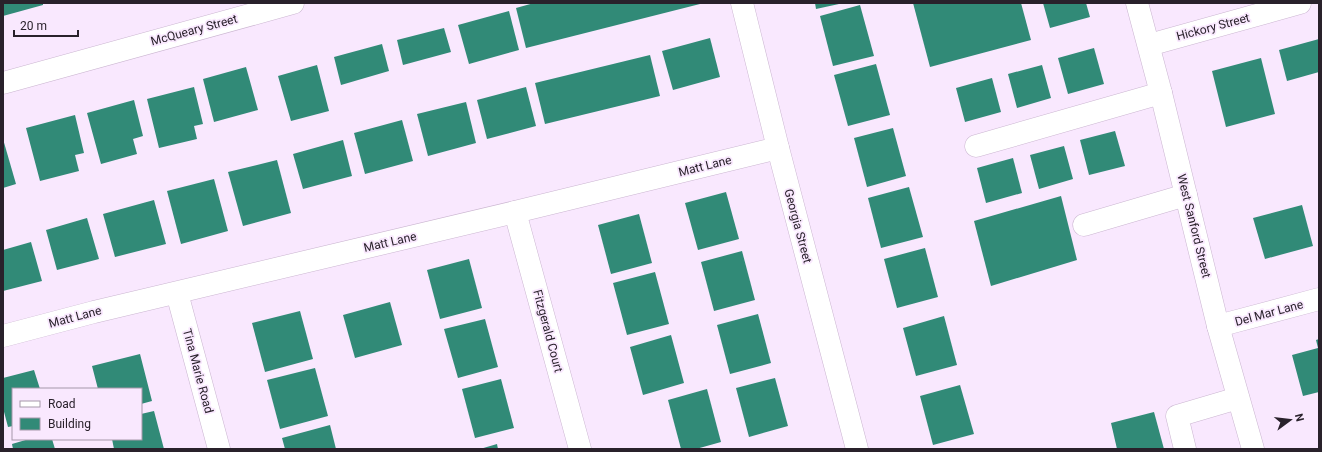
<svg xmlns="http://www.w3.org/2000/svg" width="1322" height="452" viewBox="0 0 1322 452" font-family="Roboto,sans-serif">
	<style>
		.building { fill: #318a77 }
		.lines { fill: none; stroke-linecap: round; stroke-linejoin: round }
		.minor-casing { stroke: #cbb6d1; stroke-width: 23 }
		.minor { stroke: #fff; stroke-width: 22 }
		.labels { text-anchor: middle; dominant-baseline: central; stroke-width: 3.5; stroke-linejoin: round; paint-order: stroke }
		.street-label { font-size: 12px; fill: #29212b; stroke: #f9e8fe }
	</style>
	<rect width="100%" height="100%" fill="#f9e8fe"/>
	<g class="building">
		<polygon points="3,3 43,3 43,5 3,16"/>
		<polygon points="534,3 700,3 700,4 526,48 516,8"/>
		<polygon points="815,3 839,3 839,4 816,9"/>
		<polygon points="913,3 1021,3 1031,40 930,67"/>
		<polygon points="1043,3 1086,3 1090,17 1050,28"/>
		<polygon points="860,5 874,56 833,66 820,16"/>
		<polygon points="509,11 519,50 469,64 458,25"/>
		<polygon points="444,28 451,52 403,65 397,40"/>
		<polygon points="710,38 720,77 673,90 662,51"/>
		<polygon points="1319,39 1319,72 1287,81 1279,50"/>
		<polygon points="382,44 389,71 341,85 334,57"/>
		<polygon points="1094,48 1104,84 1068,94 1058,58"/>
		<polygon points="650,55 660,96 545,124 535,83"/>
		<polygon points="1261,58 1275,114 1226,127 1212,71"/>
		<polygon points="876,64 890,115 848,126 834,75"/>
		<polygon points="317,65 329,111 291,121 278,76"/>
		<polygon points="1042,65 1051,98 1017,108 1008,74"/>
		<polygon points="246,67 258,110 214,122 203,79"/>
		<polygon points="992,78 1001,112 965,122 956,88"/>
		<polygon points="194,87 203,124 194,126 197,139 159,148 147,99"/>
		<polygon points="526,87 536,126 487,139 477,100"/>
		<polygon points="134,100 143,136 133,139 137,154 101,164 87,113"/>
		<polygon points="466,102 476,143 428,156 417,114"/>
		<polygon points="75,115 84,153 75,155 79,171 40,181 26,128"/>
		<polygon points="402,120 413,161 365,174 354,133"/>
		<polygon points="893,128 906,176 867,187 854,138"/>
		<polygon points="1115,131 1125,166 1089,175 1080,140"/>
		<polygon points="3,139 16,184 3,188"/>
		<polygon points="343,140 352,176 303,189 293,154"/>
		<polygon points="1064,146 1073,179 1039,189 1030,155"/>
		<polygon points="1013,158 1022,193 986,203 977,168"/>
		<polygon points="277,160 291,213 243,226 228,172"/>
		<polygon points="214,179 228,231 181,244 167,191"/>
		<polygon points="909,187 923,237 881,248 868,198"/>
		<polygon points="726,192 739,239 698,250 685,203"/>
		<polygon points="1061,196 1077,260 991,286 974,221"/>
		<polygon points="154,200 166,244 115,257 103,214"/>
		<polygon points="1302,205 1313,246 1265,259 1253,218"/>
		<polygon points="639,214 652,263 611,274 598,225"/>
		<polygon points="87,218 99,259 57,270 46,230"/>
		<polygon points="31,242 42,281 3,291 3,250"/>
		<polygon points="925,248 938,297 897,308 884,259"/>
		<polygon points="742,251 755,300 714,311 701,262"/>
		<polygon points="469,259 482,308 440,319 427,270"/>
		<polygon points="655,272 669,324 627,335 613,283"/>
		<polygon points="390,302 402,345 355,358 343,315"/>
		<polygon points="300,311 313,359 265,372 252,323"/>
		<polygon points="758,314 771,363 730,374 717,325"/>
		<polygon points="944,316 957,365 916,376 903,328"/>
		<polygon points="485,319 498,367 458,378 444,329"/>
		<polygon points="671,335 684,383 643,395 630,347"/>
		<polygon points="1319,339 1319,392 1303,396 1292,355 1318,348 1316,340"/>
		<polygon points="140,354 152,401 141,404 141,389 98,389 92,366"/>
		<polygon points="315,368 328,416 280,429 267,380"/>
		<polygon points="34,370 40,389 13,389 13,426 8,427 3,408 3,378"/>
		<polygon points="775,378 788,426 749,437 736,388"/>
		<polygon points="501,379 514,428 475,438 462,389"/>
		<polygon points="960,385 974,434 933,445 920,396"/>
		<polygon points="707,389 721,442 696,449 681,449 668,400"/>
		<polygon points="154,411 164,449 114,449 112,439 141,439 141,414"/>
		<polygon points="1154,412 1164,449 1117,449 1111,423"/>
		<polygon points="330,425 336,449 285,449 282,438"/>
		<polygon points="29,439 52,439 55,449 13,449 12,444"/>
		<polygon points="497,444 498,449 480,449"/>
	</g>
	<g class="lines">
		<g class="minor-casing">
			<g id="minor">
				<polyline points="742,3 778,148 857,449"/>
				<polyline points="1137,3 1161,93 1218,326 1253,449"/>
				<polyline points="1149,45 1300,3"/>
				<polyline points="3,83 293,3"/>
				<polyline points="976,146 1161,93"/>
				<polyline points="515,212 580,449"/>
				<polyline points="1084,225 1186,195"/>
				<polyline points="177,293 219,449"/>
				<polyline points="1218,326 1319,299"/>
				<polyline points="3,336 94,312 515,212 778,148"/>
				<polyline points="1185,449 1177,416 1238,398"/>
			</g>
		</g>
		<use href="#minor" class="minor"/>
	</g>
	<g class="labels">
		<g class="street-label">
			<text transform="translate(1213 27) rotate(-15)">Hickory Street</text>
			<text transform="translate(194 30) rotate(-15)">McQueary Street</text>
			<text transform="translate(705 166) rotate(-14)">Matt Lane</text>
			<text transform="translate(798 226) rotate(75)">Georgia Street</text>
			<text transform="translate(1194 226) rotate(76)">West Sanford Street</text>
			<text transform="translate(390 242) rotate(-13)">Matt Lane</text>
			<text transform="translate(1269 313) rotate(-15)">Del Mar Lane</text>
			<text transform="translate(75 317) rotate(-15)">Matt Lane</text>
			<text transform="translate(548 331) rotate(75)">Fitzgerald Court</text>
			<text transform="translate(198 371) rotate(75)">Tina Marie Road</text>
		</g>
	</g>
	<rect width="1322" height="452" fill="none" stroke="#29212b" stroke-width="8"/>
	<rect x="12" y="388" width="130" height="52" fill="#f9e8fe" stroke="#a698aa"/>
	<rect x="20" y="401" width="20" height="6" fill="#ffffff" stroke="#a698aa"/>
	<text x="48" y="408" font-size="12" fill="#29212b">Road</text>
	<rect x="20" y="418" width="20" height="12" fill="#318a77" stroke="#a698aa"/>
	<text x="48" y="428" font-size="12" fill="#29212b">Building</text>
	<g transform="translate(1290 420) rotate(75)" stroke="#f9e8fe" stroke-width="3" paint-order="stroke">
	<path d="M0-3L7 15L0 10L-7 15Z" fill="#29212b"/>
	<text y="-6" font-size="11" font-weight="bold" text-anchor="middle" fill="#29212b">N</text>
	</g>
	<path d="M14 30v6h64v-6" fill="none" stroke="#29212b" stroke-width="2"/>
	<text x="20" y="30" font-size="12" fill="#29212b" stroke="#f9e8fe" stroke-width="3" paint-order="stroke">20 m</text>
</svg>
